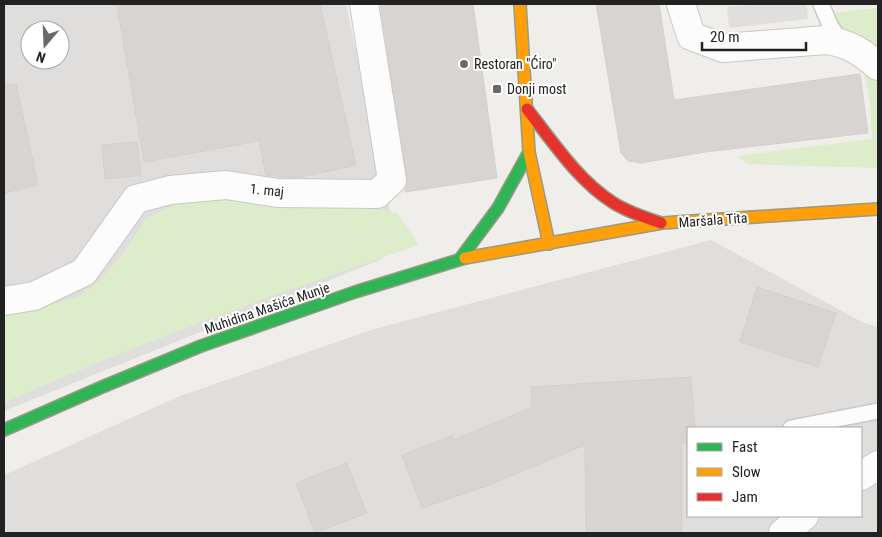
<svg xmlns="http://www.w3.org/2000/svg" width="882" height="537" viewBox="0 0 882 537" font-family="'Roboto Condensed',sans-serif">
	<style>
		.residential { fill: #dfdedc; fill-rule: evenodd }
		.grass { fill: #ddeccb }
		.parking { fill: #e0dfde }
		.building { fill: #d7d4d2; stroke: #d3d0cc }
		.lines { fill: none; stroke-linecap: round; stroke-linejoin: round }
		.lane-casing { stroke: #c9c8c7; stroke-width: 18 }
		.street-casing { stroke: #c9c8c7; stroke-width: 30 }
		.fast-casing { stroke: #999a82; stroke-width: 14 }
		.slow-casing { stroke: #999a82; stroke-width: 14 }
		.jam-casing { stroke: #999a82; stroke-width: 14 }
		.lane { stroke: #fdfcfc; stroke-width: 15 }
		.street { stroke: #fdfcfc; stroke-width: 28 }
		.fast { stroke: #30b455; stroke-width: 11 }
		.slow { stroke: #ff9f0a; stroke-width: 11 }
		.jam { stroke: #e5322d; stroke-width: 11 }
		.poi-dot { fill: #6a6968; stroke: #fff; stroke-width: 2 }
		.labels { text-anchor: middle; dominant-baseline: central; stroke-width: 4; stroke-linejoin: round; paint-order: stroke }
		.poi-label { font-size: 14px; fill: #222; stroke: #fff; text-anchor: start }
		.street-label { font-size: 14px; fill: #222; stroke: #fff }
	</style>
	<rect width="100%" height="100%" fill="#f0eeeb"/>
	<g class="residential">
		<path d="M4,4H346L391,216L382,259L4,411ZM30,30H60V60H30Z"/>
		<path d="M711,240L864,323L878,327V533H4V475L180,396L374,329ZM688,428H861V516H688Z"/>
	</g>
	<g class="grass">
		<polygon points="878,8 878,51 838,25 831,13"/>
		<polygon points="862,59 878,77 878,168 747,164 737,156 872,139 870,104"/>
		<path d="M216,195L355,205L397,213L419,245C280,293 138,342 4,403V313L50,305L78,297L101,279L125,251L147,218L178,203Z"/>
	</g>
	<polygon class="parking" points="755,4 807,4 808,19 729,28 727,7"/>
	<g class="building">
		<polygon points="117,4 320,4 356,165 297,178 266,175 259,141 144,162"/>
		<polygon points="380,4 473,4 497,178 405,192 407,178"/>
		<polygon points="596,4 659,4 674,100 860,74 868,133 705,152 641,163 628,161 621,153"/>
		<polygon points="16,84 38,185 4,193 4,85"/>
		<polygon points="137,142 141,175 105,179 102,145"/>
		<polygon points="757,287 836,313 818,367 740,342"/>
		<polygon points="691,377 695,428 688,428 688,443 681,444 682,532 586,533 585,445 489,485 422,508 402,455 452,436 454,440 532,407 531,387"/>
		<polygon points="347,463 367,513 315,533 296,483"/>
	</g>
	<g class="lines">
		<g class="lane-casing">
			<g id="lane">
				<polyline points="821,4 830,25 841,42"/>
				<polyline points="791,428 878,411"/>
			</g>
		</g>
		<g class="street-casing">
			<g id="street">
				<path d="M681,4L691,36L723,48L826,40C848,43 862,52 878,66"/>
				<polyline points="4,301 34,296 84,272 136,199 170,190 226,185 278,193 377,194 392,180 364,4"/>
				<polyline points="861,476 878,465"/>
				<polyline points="783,533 804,516"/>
			</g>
		</g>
		<g class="fast-casing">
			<g id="fast">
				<polyline points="460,259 498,208 529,152"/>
				<polyline points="4,430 102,387 201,346 355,292 465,258"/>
			</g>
		</g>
		<g class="slow-casing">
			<g id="slow">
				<polyline points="520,4 529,152 549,244"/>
				<polyline points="465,258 662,223 878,209"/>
			</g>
		</g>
		<g class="jam-casing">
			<path id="jam" d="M527,109C553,142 577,179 612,202C627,212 644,217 661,223"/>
		</g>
		<use href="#lane" class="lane"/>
		<use href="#street" class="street"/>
		<use href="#fast" class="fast"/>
		<use href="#slow" class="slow"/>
		<use href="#jam" class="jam"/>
	</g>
	<g class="poi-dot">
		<circle cx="464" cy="64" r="5"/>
		<rect x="492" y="84" width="10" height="10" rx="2.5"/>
	</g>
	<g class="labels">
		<g class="poi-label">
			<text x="474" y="64">Restoran "Ćiro"</text>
			<text x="507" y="89">Donji most</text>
		</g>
		<g class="street-label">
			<text transform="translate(267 190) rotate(6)">1. maj</text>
			<text transform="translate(713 220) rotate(-4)">Maršala Tita</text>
			<text transform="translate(267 308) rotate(-19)">Muhidina Mašića Munje</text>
		</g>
	</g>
	<rect width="882" height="537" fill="none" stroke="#222222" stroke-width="10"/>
	<rect x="687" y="427" width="175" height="90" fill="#ffffff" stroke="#a7a7a7"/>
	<rect x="697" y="443" width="25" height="8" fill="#30b455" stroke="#a7a7a7"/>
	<text x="732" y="452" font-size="15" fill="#222222">Fast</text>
	<rect x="697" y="468" width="25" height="8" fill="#ff9f0a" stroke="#a7a7a7"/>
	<text x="732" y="477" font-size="15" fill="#222222">Slow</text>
	<rect x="697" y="493" width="25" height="8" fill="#e5322d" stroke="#a7a7a7"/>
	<text x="732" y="502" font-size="15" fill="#222222">Jam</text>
	<g transform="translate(45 45) rotate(199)"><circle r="24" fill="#ffffff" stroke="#a7a7a7"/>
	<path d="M0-4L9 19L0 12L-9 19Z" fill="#6a6968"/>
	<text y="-8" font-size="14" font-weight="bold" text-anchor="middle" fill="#222222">N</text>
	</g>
	<path d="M702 42v8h104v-8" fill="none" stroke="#222222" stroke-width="2.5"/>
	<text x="710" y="42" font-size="15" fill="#222222" stroke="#ffffff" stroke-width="4" paint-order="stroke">20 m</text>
</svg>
